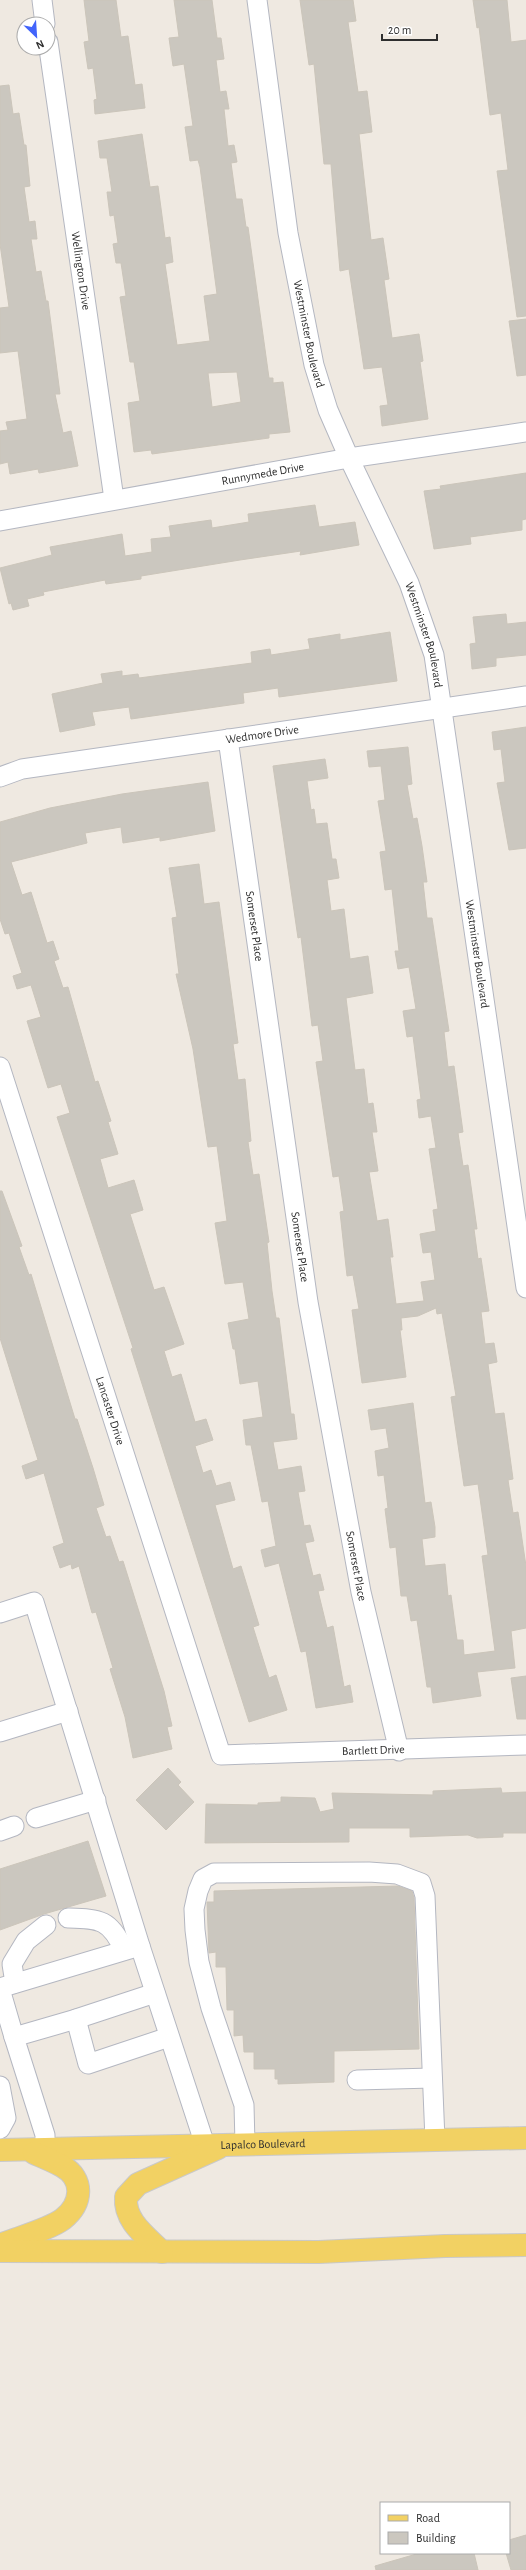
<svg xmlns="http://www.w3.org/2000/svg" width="526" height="2570" viewBox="0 0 526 2570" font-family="'Alegreya Sans',sans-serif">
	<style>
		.building { fill: #cbc7bf; stroke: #cbc5ba; fill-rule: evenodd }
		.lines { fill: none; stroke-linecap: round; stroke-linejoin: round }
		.minor-casing { stroke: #b4b7c1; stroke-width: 21 }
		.major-casing { stroke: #c9c9c9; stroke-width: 24 }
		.minor { stroke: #fff; stroke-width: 19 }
		.major { stroke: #f2d163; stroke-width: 22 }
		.labels { text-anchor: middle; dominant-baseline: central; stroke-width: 3.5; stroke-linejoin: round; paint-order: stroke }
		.street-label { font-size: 12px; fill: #2e2e2e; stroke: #fff }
	</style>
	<rect width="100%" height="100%" fill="#efe9e1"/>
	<g class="building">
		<polygon points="84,0 116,0 121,37 128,36 135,85 142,84 145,108 95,114 94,100 97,99 93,68 88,69 84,42 89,41"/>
		<path d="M174,0H212L217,38H221L224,59L216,60L220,92L226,91L229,109H224L228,146L234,145L237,162L231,163L236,199H242L246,227H248L269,378H273V383L283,382L290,432L269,434V438L152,454L151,450L134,452L128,403L140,401L134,362H130L120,297L126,296L121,263H116L113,244L118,243L114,215L110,216L107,192H112L107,158H100L98,141L142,134L150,187L158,186L165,238L170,237L173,262L165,264L177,345L210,341L204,296L217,294L200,167L198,160L190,161L185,127L193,126L184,64L173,66L169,38L179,37ZM237,372L241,402L212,407L208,373Z"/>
		<polygon points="300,0 353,0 356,21 348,22 358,92 367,91 372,132 359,134 371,240 383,238 389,279 384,280 392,338 419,334 423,361 420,362 428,419 382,426 380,406 388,405 382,367 364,369 349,269 340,271 331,164 324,164 314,64 309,65"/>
		<polygon points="473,0 507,0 511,42 526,40 526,316 517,317 497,171 508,170 501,113 490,115 479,27 477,28"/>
		<polygon points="9,85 13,114 19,113 24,145 26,145 30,186 24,187 29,222 35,221 37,239 31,239 36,272 41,271 46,301 48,301 60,394 55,394 63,433 71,431 78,466 39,473 38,469 10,474 8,462 0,464 0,431 8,430 6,422 27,419 18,351 0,353 0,308 9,307 0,244 0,86"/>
		<polygon points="526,319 526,375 517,376 509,321"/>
		<polygon points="526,473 526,519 522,520 522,530 470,537 471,544 434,549 424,491 441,489 440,486"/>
		<polygon points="315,505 319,527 355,522 359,545 300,555 301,551 240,560 141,576 141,579 106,584 105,580 43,592 44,595 27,599 29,606 13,610 11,603 9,604 0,568 52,555 50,547 122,534 125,556 152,552 151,539 171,537 169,526 211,520 212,528 249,522 248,514"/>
		<polygon points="506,614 507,624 526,622 526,655 496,658 496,666 472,669 470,644 476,643 473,617"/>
		<polygon points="390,632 397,681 279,697 278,688 243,693 244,703 131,719 129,707 92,712 95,725 60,732 52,694 103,683 101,674 122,671 122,676 138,674 139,678 252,663 251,652 270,649 271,655 310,649 308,639 315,638 340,634 340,640"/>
		<polygon points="526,727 526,848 509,850 497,783 505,782 501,749 494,750 492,732"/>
		<polygon points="408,747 412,784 407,785 413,819 417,818 422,846 427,882 423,882 427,918 432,918 449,1031 444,1032 448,1067 454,1066 463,1132 458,1133 463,1166 468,1165 477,1229 474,1229 478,1259 481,1258 489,1311 481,1312 485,1344 494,1343 497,1362 488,1364 490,1379 495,1414 504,1413 513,1479 508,1480 513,1513 518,1512 526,1566 526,1628 511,1631 515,1668 477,1672 481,1696 433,1703 431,1687 427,1687 417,1620 411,1621 407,1596 401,1596 396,1547 390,1548 385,1509 388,1508 384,1475 378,1476 375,1451 389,1448 386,1428 371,1430 368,1410 413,1403 425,1503 431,1502 435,1527 435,1537 422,1539 425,1566 445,1564 448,1596 451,1595 457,1640 463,1640 464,1655 495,1651 482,1556 488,1555 478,1484 464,1486 451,1397 456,1396 442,1313 437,1314 436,1308 418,1316 401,1318 402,1330 400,1330 406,1377 362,1383 352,1310 359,1309 353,1275 347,1276 340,1212 344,1211 339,1176 333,1177 316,1062 323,1061 318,1025 312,1026 301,937 298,938 273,766 325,759 328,778 307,781 311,810 314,809 316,824 327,823 332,859 336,859 339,878 327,880 331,911 344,909 350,959 368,956 373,993 346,998 355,1070 364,1069 368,1104 373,1103 377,1132 372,1132 378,1171 369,1172 377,1221 388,1219 393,1257 390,1257 396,1304 424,1301 421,1282 435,1280 431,1252 423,1253 420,1234 436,1231 433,1210 438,1209 429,1149 436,1148 431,1116 419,1118 417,1100 421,1099 413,1036 407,1037 403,1011 416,1009 409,967 398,969 395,951 399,951 392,889 385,890 380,852 386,851 378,801 385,800 381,766 369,767 367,751"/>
		<polygon points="208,782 215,831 160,841 160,837 123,843 121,827 85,833 87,843 11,862 22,895 31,892 47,943 53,941 59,959 54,961 63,988 68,987 95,1082 98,1081 111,1121 108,1122 118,1154 100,1159 108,1188 134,1180 143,1210 130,1214 154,1290 164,1287 184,1344 164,1351 172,1377 181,1374 195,1422 206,1419 213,1440 195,1446 203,1473 211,1470 216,1486 230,1482 235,1500 215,1505 233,1569 241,1566 259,1625 253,1627 269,1678 276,1675 287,1710 249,1722 131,1349 133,1348 57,1117 70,1113 61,1084 48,1088 27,1021 41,1017 31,985 17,989 13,976 22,973 9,933 5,934 0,919 0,822 50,808 122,794"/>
		<polygon points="199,864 204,904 219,902 238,1043 233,1044 238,1080 245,1079 251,1141 248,1142 253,1175 259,1174 269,1242 267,1243 272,1291 276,1318 279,1318 291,1414 294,1414 297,1439 273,1442 278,1470 301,1466 305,1491 298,1492 304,1526 310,1525 314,1541 305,1543 313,1576 320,1574 324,1590 318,1591 327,1628 333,1626 344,1687 350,1685 353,1702 316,1708 306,1651 301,1652 279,1563 265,1567 261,1550 276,1546 268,1501 262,1502 251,1445 246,1445 243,1420 263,1417 258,1381 240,1384 235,1349 233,1349 228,1323 249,1319 243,1282 225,1284 215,1223 227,1221 217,1146 208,1147 193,1049 176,974 179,974 172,918 177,917 169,868"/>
		<polygon points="0,1191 2,1191 22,1246 19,1247 29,1275 31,1274 75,1419 77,1419 93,1468 104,1505 96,1508 106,1537 110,1536 119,1562 123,1561 164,1691 172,1726 167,1727 172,1749 133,1758 125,1717 110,1669 113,1668 96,1612 92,1613 79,1566 72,1569 71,1564 60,1568 53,1547 64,1543 44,1473 26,1479 22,1466 38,1460 0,1338"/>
		<polygon points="526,1676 526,1719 517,1719 511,1678"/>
		<polygon points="168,1768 181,1782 178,1785 194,1802 166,1830 136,1800"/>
		<polygon points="501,1788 502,1793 526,1792 526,1833 503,1833 503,1837 477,1838 468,1835 410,1837 410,1828 349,1828 349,1842 205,1843 206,1804 258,1805 258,1803 281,1802 281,1797 315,1798 320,1812 334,1809 332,1793 433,1795 433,1791"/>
		<polygon points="88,1841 106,1896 44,1914 0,1930 0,1869"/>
		<polygon points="398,1886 412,1891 414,1898 419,2049 334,2051 334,2082 278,2084 278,2079 275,2079 275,2069 254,2069 254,2052 244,2052 243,2035 234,2036 234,2010 227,2010 226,1967 216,1967 216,1952 209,1953 207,1902 214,1902 214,1891"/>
		<polygon points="526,2535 526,2570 511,2570 506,2553 509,2553 509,2540"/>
		<polygon points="420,2553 474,2553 478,2570 376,2570 375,2566"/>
	</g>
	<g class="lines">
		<g class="minor-casing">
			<g id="minor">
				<polyline points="42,0 45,24"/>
				<path id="s1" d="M257,0L288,233L314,365L328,410L349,458L409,583L434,655L526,1288"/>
				<path id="s2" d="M48,42L114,499"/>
				<path id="s3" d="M0,521L349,458L526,432"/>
				<path id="s4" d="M228,739L308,1302L361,1592L399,1751"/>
				<path id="s5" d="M0,777L22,769L526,696"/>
				<path id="s6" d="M0,1067L221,1755L526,1745"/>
				<polyline points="0,1613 34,1602 140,1946 205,2145"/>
				<polyline points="0,1732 68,1711"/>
				<polyline points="36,1818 96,1800"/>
				<polyline points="0,1831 14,1826"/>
				<path d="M68,1918C100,1919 110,1919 124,1950"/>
				<polyline points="15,1983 12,1964 26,1941 46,1925"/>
				<polyline points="0,1988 140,1946"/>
				<polyline points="0,1989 14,2037"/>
				<polyline points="155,1993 76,2019 88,2064 169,2037"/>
				<polyline points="357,2080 432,2078"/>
				<polyline points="0,2086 6,2118 0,2129"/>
				<polyline points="245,2144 244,2105 211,2008 199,1962 195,1930 194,1909 198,1891 203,1879 214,1873 369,1872 397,1874 421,1883 425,1896 435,2140"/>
				<polyline points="45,2150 45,2135 14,2037 76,2019"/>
			</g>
		</g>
		<g class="major-casing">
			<g id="major">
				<path id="s7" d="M0,2150L526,2138"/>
				<path d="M0,2245C17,2238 50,2229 63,2219C82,2204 85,2179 62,2166C53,2161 43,2157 34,2153"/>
				<polyline points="0,2251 319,2252 445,2246 526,2245"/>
				<path d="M162,2252C146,2236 124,2221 126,2197L138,2184L218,2148"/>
			</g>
		</g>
		<use href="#minor" class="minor"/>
		<use href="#major" class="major"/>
	</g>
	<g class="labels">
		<g class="street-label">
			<text stroke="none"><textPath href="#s2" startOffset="231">Wellington Drive</textPath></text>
			<text stroke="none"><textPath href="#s1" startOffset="338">Westminster Boulevard</textPath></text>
			<text stroke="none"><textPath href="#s3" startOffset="267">Runnymede Drive</textPath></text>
			<text stroke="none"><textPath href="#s1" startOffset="662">Westminster Boulevard</textPath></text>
			<text stroke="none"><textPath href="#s5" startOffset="266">Wedmore Drive</textPath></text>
			<text stroke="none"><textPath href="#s4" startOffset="189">Somerset Place</textPath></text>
			<text stroke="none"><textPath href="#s1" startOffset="986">Westminster Boulevard</textPath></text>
			<text stroke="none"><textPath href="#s4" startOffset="513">Somerset Place</textPath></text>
			<text stroke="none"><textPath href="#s6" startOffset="361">Lancaster Drive</textPath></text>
			<text stroke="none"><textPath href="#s4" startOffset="837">Somerset Place</textPath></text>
			<text stroke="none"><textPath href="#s6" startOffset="875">Bartlett Drive</textPath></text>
			<text stroke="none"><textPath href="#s7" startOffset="263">Lapalco Boulevard</textPath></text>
		</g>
	</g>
	<rect x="380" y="2502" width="130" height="52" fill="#ffffff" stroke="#ababab"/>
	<rect x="388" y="2515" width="20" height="6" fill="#f2d163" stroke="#ababab"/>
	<text x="416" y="2522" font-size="12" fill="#2e2e2e">Road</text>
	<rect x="388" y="2532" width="20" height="12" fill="#cbc7bf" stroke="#ababab"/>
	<text x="416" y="2542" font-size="12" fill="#2e2e2e">Building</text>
	<g transform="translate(36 36) rotate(155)"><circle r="19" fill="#ffffff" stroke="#ababab"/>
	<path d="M0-3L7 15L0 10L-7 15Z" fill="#4264fb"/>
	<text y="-6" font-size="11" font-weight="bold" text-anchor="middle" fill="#2e2e2e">N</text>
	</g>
	<path d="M382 34v6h55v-6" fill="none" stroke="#2e2e2e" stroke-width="2"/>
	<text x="388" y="34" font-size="12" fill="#2e2e2e" stroke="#ffffff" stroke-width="3" paint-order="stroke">20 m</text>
</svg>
